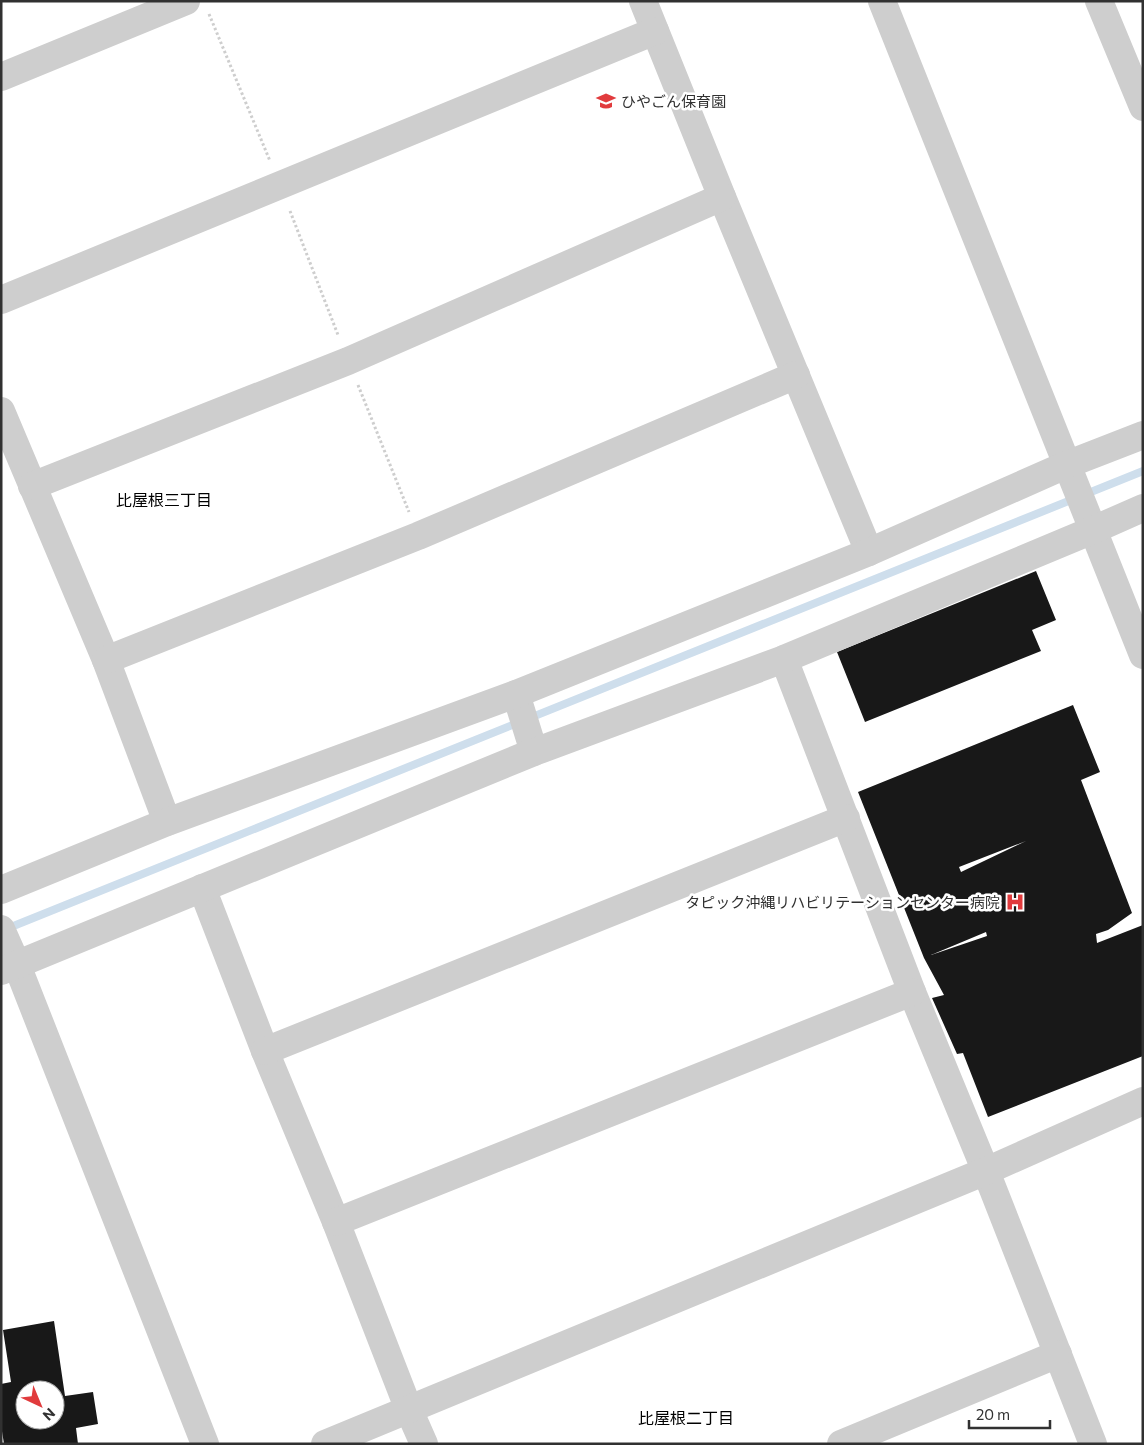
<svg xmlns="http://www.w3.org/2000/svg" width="1144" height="1445" viewBox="0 0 1144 1445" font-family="Commissioner,'Noto Sans JP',sans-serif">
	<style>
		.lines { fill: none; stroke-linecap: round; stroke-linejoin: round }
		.stream { stroke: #cedeec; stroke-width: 8 }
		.building { fill: #181818; fill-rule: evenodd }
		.path { stroke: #cecece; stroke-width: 3; stroke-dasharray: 2.5 2.5; stroke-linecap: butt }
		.minor { stroke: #cecece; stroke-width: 28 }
		.labels { text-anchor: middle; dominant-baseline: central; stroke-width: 5; stroke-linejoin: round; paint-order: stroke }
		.poi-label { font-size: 15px; fill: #313131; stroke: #fff; text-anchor: start }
		.neighbourhood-label { font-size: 16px; fill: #000; stroke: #fff }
	</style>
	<rect width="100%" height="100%" fill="#fff"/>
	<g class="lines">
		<polyline class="stream" points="6,929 1143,471"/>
	</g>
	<g class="building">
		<polygon points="1036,571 1056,620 1032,630 1041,651 865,722 837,652"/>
		<path d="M1073,705L1100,772L1081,780L1132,913L1108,930L1096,934L1097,943L1143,925V1056L988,1117L963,1053L957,1054L932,998L944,995L924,958L858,792ZM1026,841L961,872L959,867ZM986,932L987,936L931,955Z"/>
		<path d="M54,1321L65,1396L93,1392L98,1424L76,1428L78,1444H4L1,1425V1384L11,1382L3,1330ZM25,1390H55V1420H25Z"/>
	</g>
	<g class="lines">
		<g class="path">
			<polyline points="209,14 270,161"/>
			<polyline points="290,211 338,335"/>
			<polyline points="358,385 409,512"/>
		</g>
		<g class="minor">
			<polyline points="643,1 722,197 869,552"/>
			<polyline points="882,1 1143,655"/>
			<polyline points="1099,1 1143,107"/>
			<polyline points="1,77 186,1"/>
			<polyline points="1,300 655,31"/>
			<polyline points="1,411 106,660 167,822"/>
			<polyline points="32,486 348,361 722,197"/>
			<polyline points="784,659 912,992 989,1179 1093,1444"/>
			<polyline points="106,660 418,536 796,375"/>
			<polyline points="516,694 534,752"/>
			<polyline points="202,888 265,1051 336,1222 409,1410 424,1444"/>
			<polyline points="1,890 167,822 516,694 869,552 1066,465 1143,435"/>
			<polyline points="1,929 17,965 205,1444"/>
			<polyline points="1,971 534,752 784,659 1093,530 1143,508"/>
			<polyline points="265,1051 846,818"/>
			<polyline points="336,1222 912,992"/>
			<polyline points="325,1444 986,1171 1143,1101"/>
			<polyline points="841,1444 1058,1354"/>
		</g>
	</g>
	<defs>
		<g id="school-bare" transform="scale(1.5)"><path d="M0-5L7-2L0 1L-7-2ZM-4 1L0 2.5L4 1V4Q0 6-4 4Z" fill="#e13b3d" stroke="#fff" stroke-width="2.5" paint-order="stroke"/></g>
		<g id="hospital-bare" transform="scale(1.5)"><path d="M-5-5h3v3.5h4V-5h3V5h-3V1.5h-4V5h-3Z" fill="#e13b3d" stroke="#fff" stroke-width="2.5" paint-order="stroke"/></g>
	</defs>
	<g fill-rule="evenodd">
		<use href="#school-bare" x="606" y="101"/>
		<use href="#hospital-bare" x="1015" y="902"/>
	</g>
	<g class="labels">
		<g class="poi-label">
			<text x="621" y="101">ひやごん保育園</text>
			<text x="1000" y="902" text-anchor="end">タピック沖縄リハビリテーションセンター病院</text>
		</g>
		<g class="neighbourhood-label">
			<text x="164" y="499">比屋根三丁目</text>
			<text x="686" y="1417">比屋根二丁目</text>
		</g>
	</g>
	<rect width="1144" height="1445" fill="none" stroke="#313131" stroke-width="5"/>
	<g transform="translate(40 1405) rotate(136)"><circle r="24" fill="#ffffff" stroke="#adadad"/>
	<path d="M0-4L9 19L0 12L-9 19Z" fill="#e13b3d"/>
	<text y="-8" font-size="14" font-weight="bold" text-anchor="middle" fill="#313131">N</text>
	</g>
	<path d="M969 1420v8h81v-8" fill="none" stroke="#313131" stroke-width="2.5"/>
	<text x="976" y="1420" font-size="15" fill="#313131" stroke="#ffffff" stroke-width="4" paint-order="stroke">20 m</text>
</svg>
